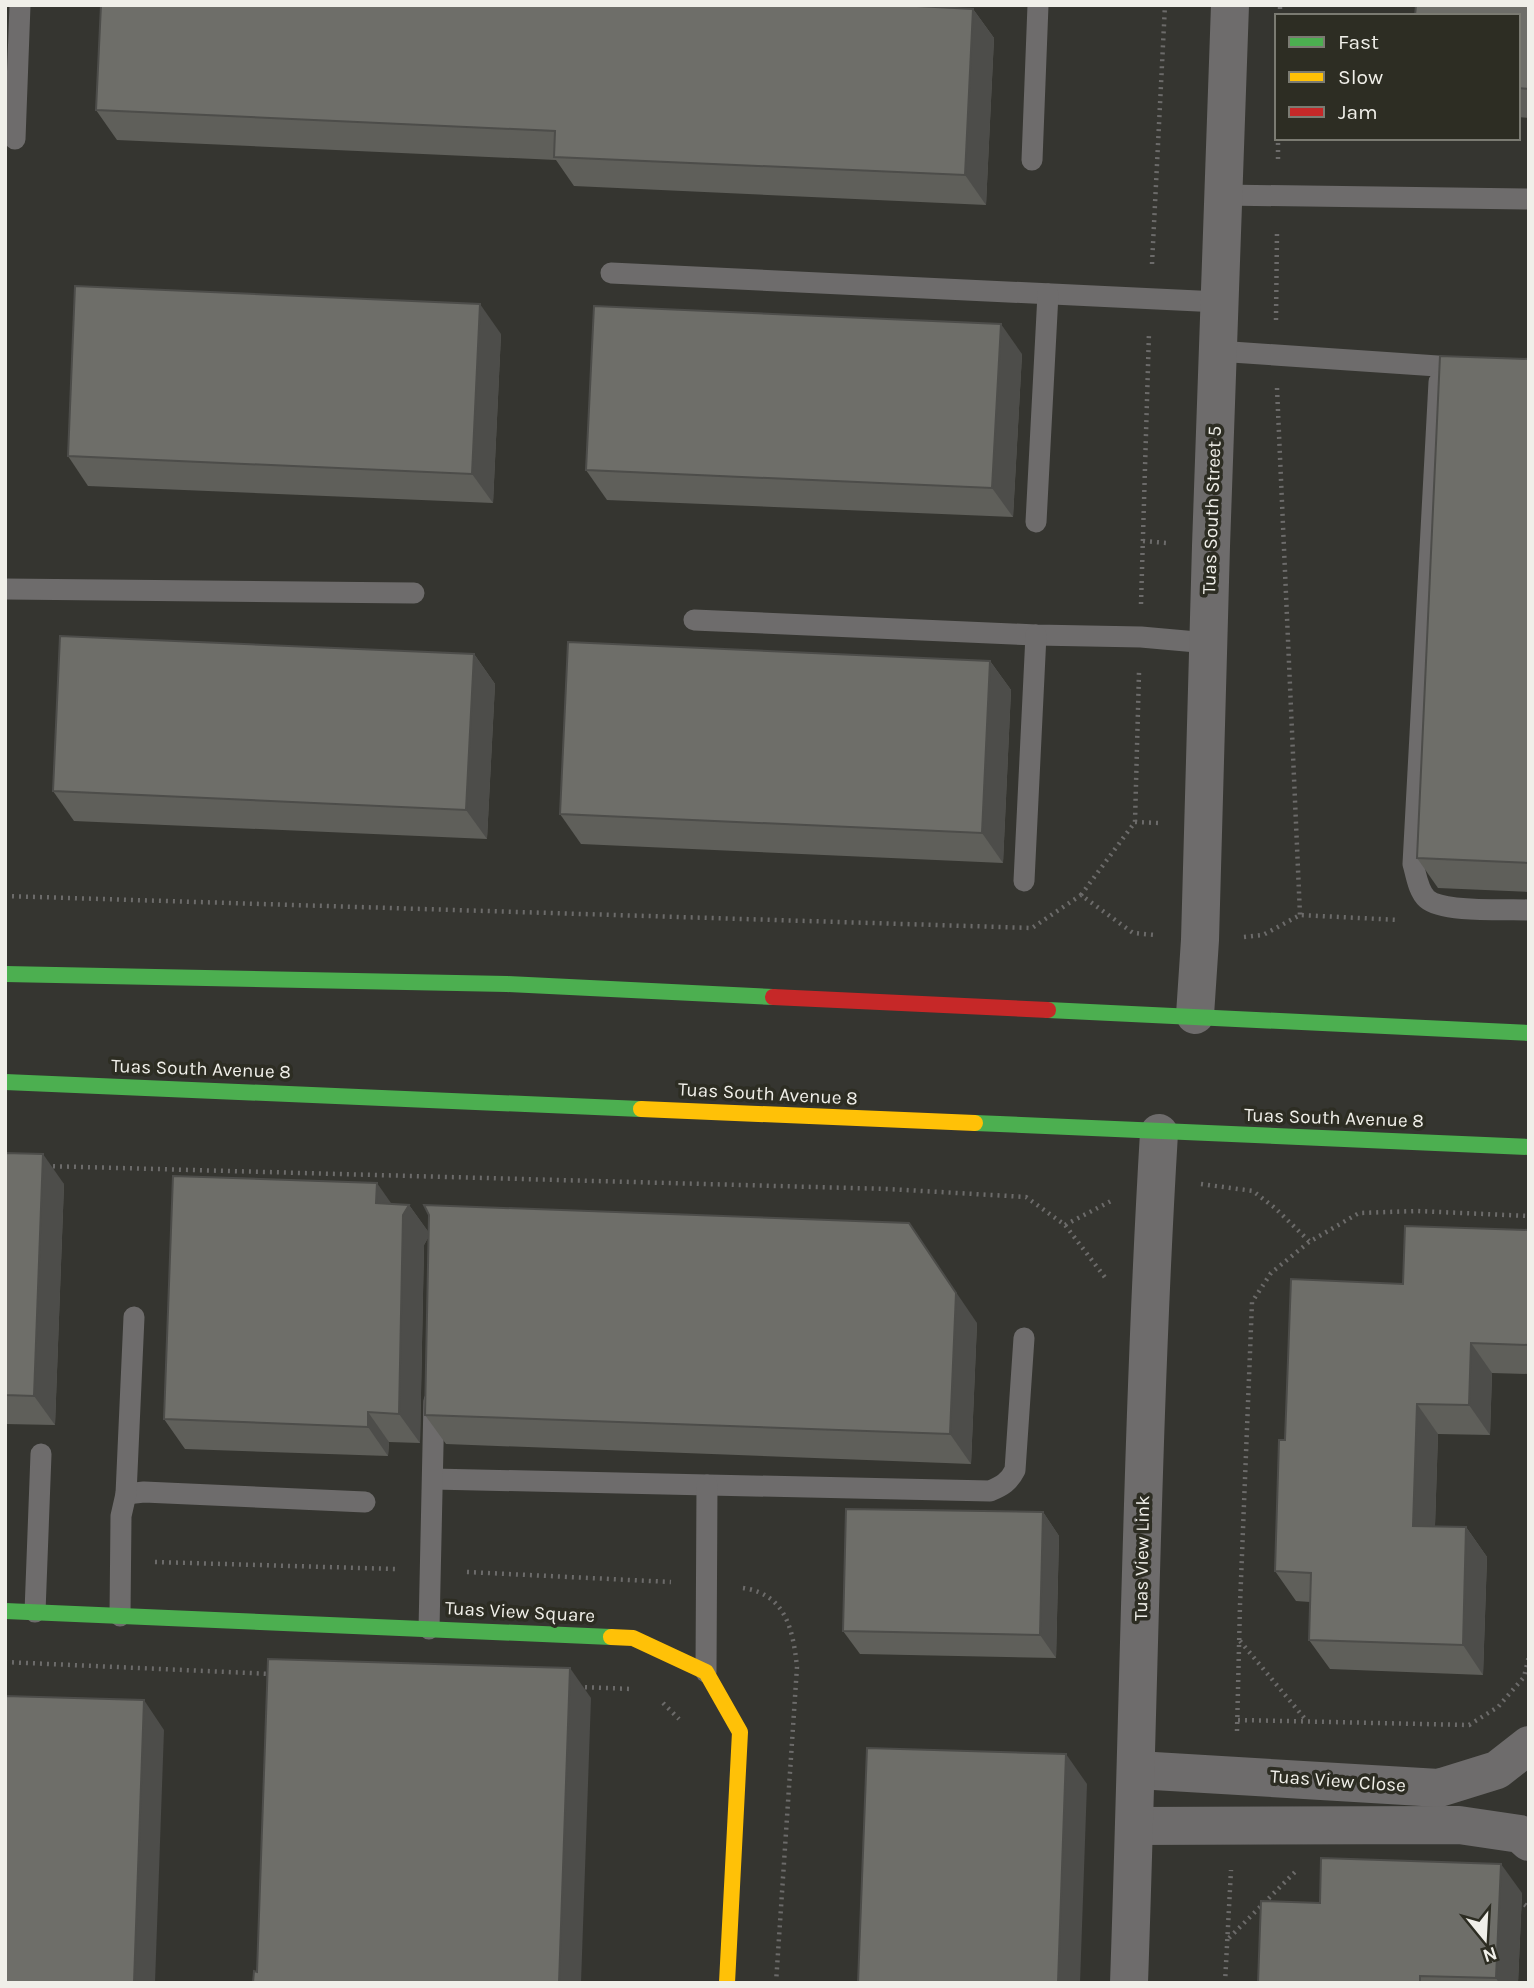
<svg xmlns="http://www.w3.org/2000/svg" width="1534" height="1988" viewBox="0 0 1534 1988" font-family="Karla,sans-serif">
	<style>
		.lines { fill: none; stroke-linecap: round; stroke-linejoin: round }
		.path { stroke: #6c6b6a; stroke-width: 4.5; stroke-dasharray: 2 5; stroke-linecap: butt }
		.lane { stroke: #6e6c6c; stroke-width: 21 }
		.street { stroke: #6e6c6c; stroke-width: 38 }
		.fast { stroke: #4caf50; stroke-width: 16 }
		.slow { stroke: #ffc107; stroke-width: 16 }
		.jam { stroke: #c62828; stroke-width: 16 }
		.wall { fill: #5f5f5a }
		.shaded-wall { fill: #4d4d4a }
		.building { fill: #6e6e69; stroke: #4d4d4a; stroke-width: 2 }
		.labels { text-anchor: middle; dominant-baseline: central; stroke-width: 7; stroke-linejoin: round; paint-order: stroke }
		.street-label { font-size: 19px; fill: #f0efe9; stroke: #2d2d23 }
	</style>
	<rect width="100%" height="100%" fill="#353530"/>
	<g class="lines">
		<g class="path">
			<polyline points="1280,16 1280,5"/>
			<polyline points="1278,159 1278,138"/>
			<polyline points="1152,264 1165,5"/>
			<polyline points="1276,320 1277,231"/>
			<polyline points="1277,388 1300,915"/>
			<polyline points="1143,541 1167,543"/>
			<polyline points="1141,604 1149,332"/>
			<polyline points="1135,822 1159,823"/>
			<polyline points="1081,895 1135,822 1139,672"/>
			<polyline points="5,896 1032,928 1081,895 1133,933 1155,935"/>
			<polyline points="1244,937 1263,935 1300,915 1399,920"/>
			<polyline points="46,1166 888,1189 1026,1197 1065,1225 1107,1280"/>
			<polyline points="1201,1184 1253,1191 1275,1208 1309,1241"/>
			<polyline points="1065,1225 1111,1201"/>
			<polyline points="155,1562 395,1569"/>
			<polyline points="467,1572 671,1582"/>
			<path d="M743,1588C786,1594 793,1630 797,1667L776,1983"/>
			<polyline points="1240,1641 1306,1720"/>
			<polyline points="5,1662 272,1674"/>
			<polyline points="578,1687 632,1689"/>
			<polyline points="663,1703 679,1719"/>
			<polyline points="1238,1720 1469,1725 1498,1707 1524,1677 1529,1656"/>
			<polyline points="1237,1731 1240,1605 1252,1302 1271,1273 1309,1242 1359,1213 1417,1211 1529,1216"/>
			<polyline points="1519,1900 1529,1908"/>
			<polyline points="1229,1938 1297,1870"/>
			<polyline points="1225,1983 1231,1870"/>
		</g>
		<g class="lane">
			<polyline points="15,139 20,5"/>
			<polyline points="1032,160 1038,5"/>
			<polyline points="1223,195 1529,199"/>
			<polyline points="611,273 1219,302"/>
			<polyline points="1217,351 1467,368"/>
			<path d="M1439,382L1413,864C1416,874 1418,891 1427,899C1443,913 1506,909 1529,910"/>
			<polyline points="1036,522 1048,294"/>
			<polyline points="5,589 414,593"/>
			<polyline points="694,620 1036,635 1141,637 1208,643"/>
			<polyline points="1024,881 1036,635"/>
			<path d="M433,1479L990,1491C1002,1486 1009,1482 1015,1470L1024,1338"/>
			<polyline points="126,1494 144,1492 365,1502"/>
			<polyline points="35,1612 41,1454"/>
			<polyline points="120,1616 121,1516 126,1494 134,1317"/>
			<polyline points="429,1629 434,1401"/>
			<polyline points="706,1672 707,1485"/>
		</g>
		<g class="street">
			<polyline points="1195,1015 1200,940 1211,546 1230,5"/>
			<polyline points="1137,1770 1439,1788 1497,1770 1529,1745"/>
			<polyline points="1134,1826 1459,1825 1520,1834 1529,1842"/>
			<path d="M1129,1983C1139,1699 1142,1416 1159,1133"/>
		</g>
		<g class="fast">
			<polyline points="5,974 507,984 773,997"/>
			<polyline points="1048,1010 1529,1033"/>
			<polyline points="5,1082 641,1109"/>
			<polyline points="975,1123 1529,1147"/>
			<polyline points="5,1611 611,1637"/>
		</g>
		<g class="slow">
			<polyline points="641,1109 975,1123"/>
			<polyline points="611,1637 633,1638 706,1672 740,1732 727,1983"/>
		</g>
		<polyline class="jam" points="773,997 1048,1010"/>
	</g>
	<g class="wall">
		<polygon points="1529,5 1529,118 1518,117 1518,16"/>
		<polygon points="973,9 994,38 986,205 574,186 556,160 117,140 96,110"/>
		<polygon points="501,334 493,503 88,486 68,456"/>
		<polygon points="1022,354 1013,517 607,500 586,470"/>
		<polygon points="1529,359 1529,892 1438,888 1417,858"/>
		<polygon points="474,654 495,684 487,839 74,821 53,791"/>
		<polygon points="990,661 1011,690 1003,863 581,844 560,814"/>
		<polygon points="5,1153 64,1184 55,1425 5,1424"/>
		<polygon points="391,1204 409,1205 429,1233 977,1323 971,1464 446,1444 425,1415 429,1236 424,1245 420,1443 389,1442 388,1456 185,1449 164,1419"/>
		<polygon points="1529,1230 1529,1374 1492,1373 1490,1435 1438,1434 1435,1526 1466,1527 1487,1557 1483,1675 1330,1669 1309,1640 1310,1602 1296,1601 1275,1571 1285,1440"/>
		<polygon points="1043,1512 1059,1536 1056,1658 860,1654 843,1631"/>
		<polygon points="1522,1893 1518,1983 1258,1983"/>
	</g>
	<g class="shaded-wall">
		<polygon points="973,9 994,38 986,205 965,175"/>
		<polygon points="480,304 501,334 493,503 472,474"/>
		<polygon points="1001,324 1022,354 1013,517 992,488"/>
		<polygon points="474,654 495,684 487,839 466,810"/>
		<polygon points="990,661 1011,690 1003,863 982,833"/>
		<polygon points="43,1154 64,1184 55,1425 34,1396"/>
		<polygon points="377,1183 398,1213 376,1203"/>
		<polygon points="409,1205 430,1234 424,1245 420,1443 399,1414 403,1215"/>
		<polygon points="909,1223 977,1323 971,1464 950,1434"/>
		<polygon points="1471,1343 1492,1373 1490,1435 1469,1405"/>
		<polygon points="1417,1404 1438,1434 1434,1555 1413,1526"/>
		<polygon points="368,1412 389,1442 388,1456 368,1427"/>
		<polygon points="1043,1512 1059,1536 1056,1658 1040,1635"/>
		<polygon points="1466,1527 1487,1557 1483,1675 1463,1645"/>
		<polygon points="570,1668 591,1698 581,1983 559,1983"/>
		<polygon points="144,1700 164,1730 155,1983 134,1983"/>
		<polygon points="1066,1754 1087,1784 1080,1983 1058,1983"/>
		<polygon points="1501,1864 1522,1893 1518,1983 1499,1983 1496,1978"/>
	</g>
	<g class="building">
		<polygon points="101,5 898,5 973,9 965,175 554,157 555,131 96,110"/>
		<polygon points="1416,5 1529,5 1529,89 1518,88 1518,16 1415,16"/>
		<polygon points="75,286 480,304 472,474 68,456"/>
		<polygon points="594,306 1001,324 992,488 586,470"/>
		<polygon points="1440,356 1529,359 1529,863 1417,858"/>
		<polygon points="60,636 474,654 466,810 53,791"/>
		<polygon points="568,642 990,661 982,833 560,814"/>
		<polygon points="5,1153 43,1154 34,1396 5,1395"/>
		<polygon points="173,1176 377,1183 376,1203 409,1205 403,1215 399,1414 368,1412 368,1427 164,1419"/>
		<polygon points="424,1205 909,1223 956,1293 950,1434 425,1415 429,1215"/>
		<polygon points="1405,1226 1529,1230 1529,1345 1471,1343 1469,1405 1417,1404 1413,1526 1466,1527 1463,1645 1309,1640 1311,1573 1275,1571 1279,1440 1285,1440 1291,1279 1403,1284"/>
		<polygon points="846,1509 1043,1512 1040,1635 843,1631"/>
		<polygon points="268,1659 570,1668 559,1983 253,1983 254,1971 257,1972"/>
		<polygon points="5,1696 144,1700 134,1983 5,1983"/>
		<polygon points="867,1748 1066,1754 1058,1983 858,1983"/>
		<polygon points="1321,1858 1501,1864 1496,1978 1420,1976 1420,1983 1258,1983 1261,1901 1320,1903"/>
	</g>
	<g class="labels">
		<g class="street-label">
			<text transform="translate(1212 510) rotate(-88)">Tuas South Street 5</text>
			<text transform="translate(201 1069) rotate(2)">Tuas South Avenue 8</text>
			<text transform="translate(768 1094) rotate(3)">Tuas South Avenue 8</text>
			<text transform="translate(1334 1118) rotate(2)">Tuas South Avenue 8</text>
			<text transform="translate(1142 1558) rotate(-89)">Tuas View Link</text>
			<text transform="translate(520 1612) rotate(3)">Tuas View Square</text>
			<text transform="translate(1338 1781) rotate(4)">Tuas View Close</text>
		</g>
	</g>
	<rect width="1534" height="1988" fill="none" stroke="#f0efe9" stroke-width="14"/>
	<rect x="1275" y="14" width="245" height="126" fill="#2d2d23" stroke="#7b7b72" stroke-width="2"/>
	<rect x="1289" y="37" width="35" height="10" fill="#4caf50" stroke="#7b7b72" stroke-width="2"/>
	<text x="1338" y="49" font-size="21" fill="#f0efe9">Fast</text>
	<rect x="1289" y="72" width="35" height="10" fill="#ffc107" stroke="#7b7b72" stroke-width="2"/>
	<text x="1338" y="84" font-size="21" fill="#f0efe9">Slow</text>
	<rect x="1289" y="107" width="35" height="10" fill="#c62828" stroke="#7b7b72" stroke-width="2"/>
	<text x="1338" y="119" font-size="21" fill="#f0efe9">Jam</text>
	<g transform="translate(1485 1939) rotate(162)" stroke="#2d2d23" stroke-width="5" paint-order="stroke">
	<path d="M0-5L12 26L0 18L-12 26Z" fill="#f0efe9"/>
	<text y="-10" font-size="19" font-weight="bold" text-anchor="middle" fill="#f0efe9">N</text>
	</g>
</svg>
